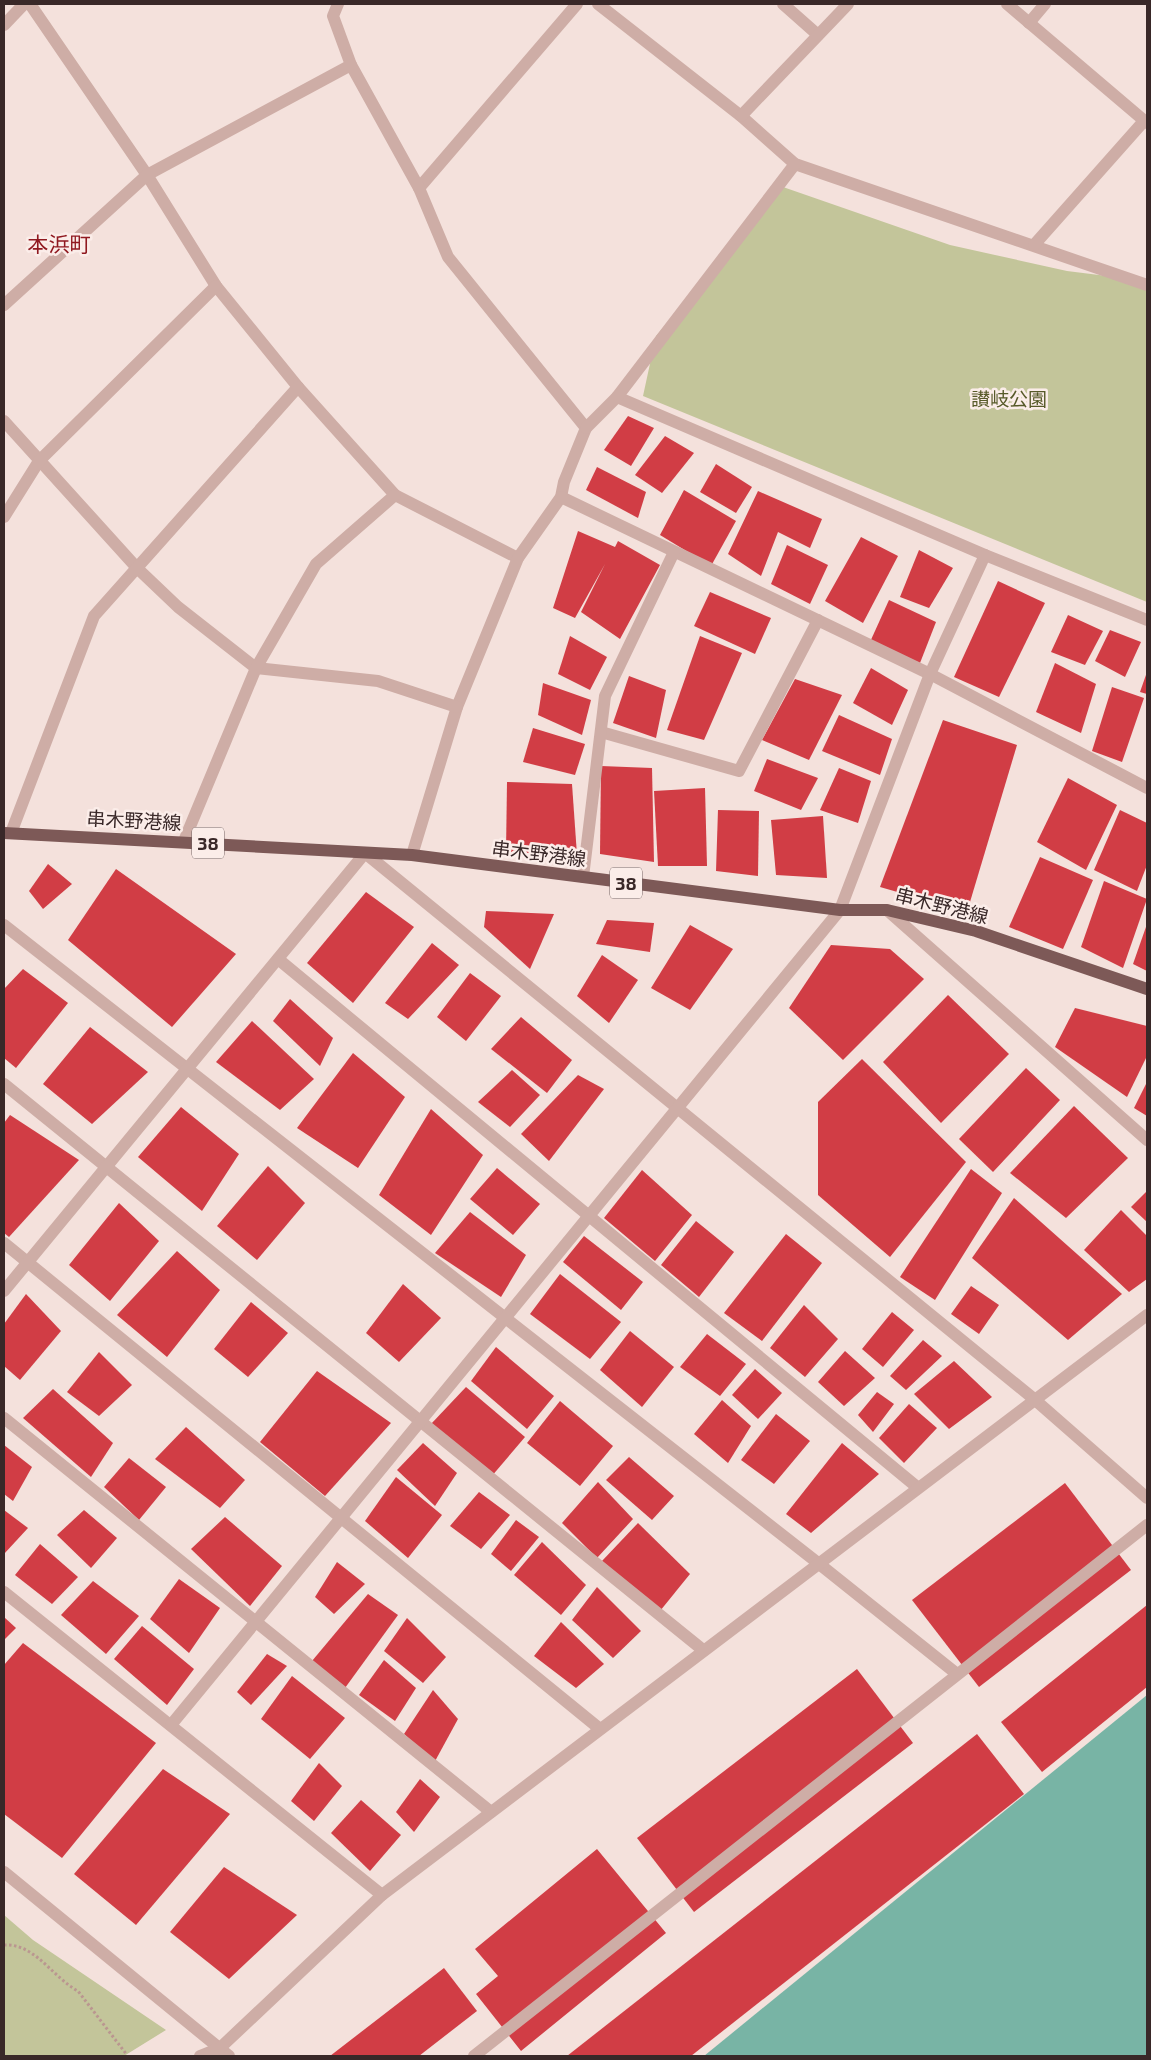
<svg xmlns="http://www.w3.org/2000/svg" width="1151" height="2060" viewBox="0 0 1151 2060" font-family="'Exo 2','Noto Sans JP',sans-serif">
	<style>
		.green { fill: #c3c59a }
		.water { fill: #78b4a5 }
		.building { fill: #d13d45 }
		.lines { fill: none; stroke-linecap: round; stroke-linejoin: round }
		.path { stroke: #ba9690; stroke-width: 3; stroke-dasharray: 2.5 2.5; stroke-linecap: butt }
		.minor { stroke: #ceada6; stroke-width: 12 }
		.major { stroke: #7d5957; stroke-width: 12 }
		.labels { text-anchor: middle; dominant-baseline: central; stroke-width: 5; stroke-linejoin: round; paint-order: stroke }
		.shield { fill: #fbede9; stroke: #736362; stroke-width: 1 }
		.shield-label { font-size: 18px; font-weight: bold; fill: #392828 }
		.park-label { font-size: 19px; fill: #575a29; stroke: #fbede9 }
		.street-label { font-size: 19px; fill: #392828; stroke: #fbede9 }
		.quarter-label { font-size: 21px; fill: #901920; stroke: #fbede9 }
	</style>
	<rect width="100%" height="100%" fill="#f4e1dc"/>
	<g class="green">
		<polygon points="783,187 950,245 1067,271 1147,281 1147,602 643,396 656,336"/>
		<polygon points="4,1915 33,1940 166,2030 124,2056 4,2056"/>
	</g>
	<polygon class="water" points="1147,1695 1147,2056 704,2056"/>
	<g class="building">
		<polygon points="628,416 654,428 631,466 604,450"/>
		<polygon points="665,436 694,453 662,493 635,475"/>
		<polygon points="716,464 752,487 736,513 700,492"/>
		<polygon points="597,467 646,492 638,518 586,490"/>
		<polygon points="684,490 736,521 711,566 660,535"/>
		<polygon points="758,491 822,519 810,548 778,532 761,576 728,554"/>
		<polygon points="578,531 615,547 618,541 660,565 620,639 581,612 605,564 575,618 553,608"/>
		<polygon points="861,537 898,556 863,623 825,601"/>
		<polygon points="787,545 828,565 810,604 771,584"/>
		<polygon points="919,550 953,568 929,608 900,597"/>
		<polygon points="998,581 1045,603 999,697 954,677"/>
		<polygon points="710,592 771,618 755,654 694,626"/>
		<polygon points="889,600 936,622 920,663 870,642"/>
		<polygon points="1068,615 1103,631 1085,665 1051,652"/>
		<polygon points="1110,630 1141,642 1125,677 1095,661"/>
		<polygon points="570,636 607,657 590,690 558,674"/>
		<polygon points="700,636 742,653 704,740 667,730"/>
		<polygon points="1055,663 1096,684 1081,733 1036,712"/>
		<polygon points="871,668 908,690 892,725 853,703"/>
		<polygon points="1147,672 1147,694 1140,692"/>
		<polygon points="629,676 666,690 656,738 613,723"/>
		<polygon points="795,679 842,695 809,760 762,740"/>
		<polygon points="543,683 591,700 582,735 538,715"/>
		<polygon points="1112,687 1144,698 1122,762 1092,751"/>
		<polygon points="839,715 892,739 880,775 822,751"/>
		<polygon points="943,720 1017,745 967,912 880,887"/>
		<polygon points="533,728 585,744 575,775 523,762"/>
		<polygon points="767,759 818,778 801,810 754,791"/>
		<polygon points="601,766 652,768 654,862 600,854"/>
		<polygon points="839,768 871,781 858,823 820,810"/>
		<polygon points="1068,778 1117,805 1086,870 1037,842"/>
		<polygon points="507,782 572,784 577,855 506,852"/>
		<polygon points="705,788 707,866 658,866 654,791"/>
		<polygon points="718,810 759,811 758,876 716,871"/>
		<polygon points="1120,810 1147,823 1147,865 1137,891 1094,870"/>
		<polygon points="823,816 827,878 776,875 771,820"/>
		<polygon points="1040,857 1093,880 1063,949 1009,927"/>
		<polygon points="48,864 72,884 43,909 29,891"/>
		<polygon points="116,869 236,954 172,1027 68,940"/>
		<polygon points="1104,881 1147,899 1123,968 1081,947"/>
		<polygon points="366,892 414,927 353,1003 307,963"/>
		<polygon points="486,911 554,914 530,969 484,927"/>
		<polygon points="607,920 654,923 650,952 596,944"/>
		<polygon points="1147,924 1147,971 1133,964"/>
		<polygon points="690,925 733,949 690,1010 651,988"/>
		<polygon points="432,943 459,965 408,1019 385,1003"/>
		<polygon points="831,945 890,949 924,979 843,1060 789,1008"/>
		<polygon points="602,955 638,980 609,1023 577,996"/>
		<polygon points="23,969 68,1003 16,1068 4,1058 4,989"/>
		<polygon points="470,973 501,996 466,1041 437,1017"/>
		<polygon points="948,995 1009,1054 941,1123 883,1062"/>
		<polygon points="290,999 333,1038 320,1066 273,1021"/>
		<polygon points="1075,1008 1147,1026 1147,1056 1127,1097 1055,1047"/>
		<polygon points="521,1017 572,1060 547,1093 491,1049"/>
		<polygon points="252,1021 314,1079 280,1110 216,1062"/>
		<polygon points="90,1027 148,1072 92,1124 43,1084"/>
		<polygon points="353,1053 405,1097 358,1168 297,1128"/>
		<polygon points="862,1059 966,1162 890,1257 818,1195 818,1102"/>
		<polygon points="1026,1068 1060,1100 993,1172 959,1139"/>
		<polygon points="512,1070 540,1095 510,1127 478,1102"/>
		<polygon points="578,1075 604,1089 549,1161 521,1134"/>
		<polygon points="1147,1082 1147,1116 1134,1108"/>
		<polygon points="1074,1106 1128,1158 1066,1218 1010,1173"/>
		<polygon points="181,1107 239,1154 202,1211 138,1157"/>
		<polygon points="431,1109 483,1155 431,1235 379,1195"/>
		<polygon points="10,1115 79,1160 9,1237 4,1233 4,1123"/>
		<polygon points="268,1166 305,1203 257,1260 217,1226"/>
		<polygon points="497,1168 540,1204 513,1235 470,1199"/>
		<polygon points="971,1169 1002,1193 935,1300 900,1277"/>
		<polygon points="642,1170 692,1215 655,1261 604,1218"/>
		<polygon points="1147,1191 1147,1222 1131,1207"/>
		<polygon points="1014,1198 1122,1294 1068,1340 972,1258"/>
		<polygon points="119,1203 159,1241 110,1301 69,1265"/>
		<polygon points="1121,1210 1147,1236 1147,1279 1129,1292 1084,1250"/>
		<polygon points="470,1212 526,1255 501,1297 435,1253"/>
		<polygon points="696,1221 734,1252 699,1297 661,1265"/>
		<polygon points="786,1234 822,1263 762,1341 724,1313"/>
		<polygon points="584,1236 643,1282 621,1310 563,1262"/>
		<polygon points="177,1251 220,1290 167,1357 117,1315"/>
		<polygon points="560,1274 621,1322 590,1359 530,1314"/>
		<polygon points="403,1284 441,1318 399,1362 366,1333"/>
		<polygon points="971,1286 999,1305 979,1334 951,1314"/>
		<polygon points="26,1294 61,1331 20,1380 4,1366 4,1324"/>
		<polygon points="251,1302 288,1333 248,1377 214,1349"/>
		<polygon points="804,1305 838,1339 805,1377 770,1348"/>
		<polygon points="892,1312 914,1330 883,1367 862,1349"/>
		<polygon points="630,1331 674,1367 642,1407 600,1370"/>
		<polygon points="707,1334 746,1364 720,1396 680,1367"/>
		<polygon points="923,1340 942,1356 906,1390 890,1376"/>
		<polygon points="496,1347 554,1396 527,1429 471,1381"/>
		<polygon points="845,1351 875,1378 844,1406 818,1382"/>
		<polygon points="99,1352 132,1385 99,1416 67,1392"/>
		<polygon points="954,1361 992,1397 949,1429 914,1394"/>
		<polygon points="755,1369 782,1393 758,1419 732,1395"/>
		<polygon points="317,1371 391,1423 325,1496 260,1442"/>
		<polygon points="466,1387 525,1437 491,1477 431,1424"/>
		<polygon points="53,1389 113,1443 91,1477 23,1418"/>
		<polygon points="877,1392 894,1404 873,1432 858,1415"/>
		<polygon points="722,1400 751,1426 728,1463 694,1434"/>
		<polygon points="560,1401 613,1446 580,1486 527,1443"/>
		<polygon points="909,1404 937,1428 904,1463 879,1438"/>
		<polygon points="776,1414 810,1441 774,1484 741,1460"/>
		<polygon points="186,1427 245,1480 220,1508 155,1459"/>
		<polygon points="423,1443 457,1473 435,1506 397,1470"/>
		<polygon points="842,1443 879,1474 811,1533 786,1514"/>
		<polygon points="4,1445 32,1467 13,1501 4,1494"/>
		<polygon points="629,1457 674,1496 652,1520 606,1480"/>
		<polygon points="129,1458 166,1487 139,1520 104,1487"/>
		<polygon points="396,1477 442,1515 408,1558 365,1521"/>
		<polygon points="598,1482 633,1519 597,1558 562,1523"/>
		<polygon points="1065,1483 1131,1570 979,1687 912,1600"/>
		<polygon points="479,1492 510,1515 481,1549 450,1526"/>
		<polygon points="4,1510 28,1528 4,1554"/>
		<polygon points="84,1510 117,1538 91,1568 57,1535"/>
		<polygon points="225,1517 282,1566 250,1606 191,1549"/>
		<polygon points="516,1520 539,1537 511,1571 491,1554"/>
		<polygon points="638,1523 690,1574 660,1611 602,1561"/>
		<polygon points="542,1542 586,1585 561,1615 514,1575"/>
		<polygon points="40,1544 78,1577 52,1604 15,1575"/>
		<polygon points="337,1562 365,1584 334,1614 315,1597"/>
		<polygon points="179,1579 220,1608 189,1653 150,1619"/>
		<polygon points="93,1581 139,1616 106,1654 61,1615"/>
		<polygon points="597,1587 641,1631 613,1658 572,1620"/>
		<polygon points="368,1594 398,1615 345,1688 312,1661"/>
		<polygon points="1147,1605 1147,1687 1042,1772 1001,1722"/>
		<polygon points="4,1617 16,1628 4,1640"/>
		<polygon points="407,1618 446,1657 423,1683 384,1651"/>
		<polygon points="561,1622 604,1664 576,1688 534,1656"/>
		<polygon points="142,1626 194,1669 167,1705 114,1659"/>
		<polygon points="23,1643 156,1743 62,1858 4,1814 4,1665"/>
		<polygon points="267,1654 287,1666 251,1705 237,1692"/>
		<polygon points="384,1660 416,1688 395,1721 359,1695"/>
		<polygon points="857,1669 913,1743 694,1912 637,1838"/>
		<polygon points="292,1676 345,1718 310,1759 261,1719"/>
		<polygon points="433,1690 458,1719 434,1763 404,1734"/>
		<polygon points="977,1734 1024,1794 691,2056 567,2056"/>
		<polygon points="319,1763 342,1786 314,1821 291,1801"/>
		<polygon points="163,1769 230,1814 136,1925 74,1874"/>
		<polygon points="420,1779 440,1797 414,1832 396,1812"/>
		<polygon points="361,1800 401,1835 370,1871 331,1833"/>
		<polygon points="597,1849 666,1933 521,2051 476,1994 498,1976 475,1949"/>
		<polygon points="224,1867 297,1915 229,1979 170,1932"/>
		<polygon points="444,1968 477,2011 419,2056 330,2056"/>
	</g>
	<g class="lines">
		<path class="path" d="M4,1945C35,1943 53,1978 78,1991L127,2055"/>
		<g class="minor">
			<polyline points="30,4 147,175 216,286 298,387 395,495 518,558"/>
			<polyline points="338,4 333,16 351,65"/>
			<polyline points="598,4 741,116 795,164 1147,285"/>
			<polyline points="783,4 818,35"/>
			<polyline points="1007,4 1147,123"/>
			<polyline points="1029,23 1045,4"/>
			<polyline points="4,25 24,4"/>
			<polyline points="741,116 848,4"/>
			<polyline points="419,188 577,4"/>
			<polyline points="1034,245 1144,121"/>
			<polyline points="4,305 147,175 351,65 419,188 448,257 586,428 564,482 561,497 518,558 457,707 412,855"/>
			<polyline points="617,397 985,555"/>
			<polyline points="4,421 137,568 178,607 256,668 378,681 457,707"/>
			<polyline points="586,428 617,397 795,164"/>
			<polyline points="561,497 930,674 1147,788"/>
			<polyline points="4,517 39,461 216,286"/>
			<polyline points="601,732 739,771 818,620"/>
			<polyline points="11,833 94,616 298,387"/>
			<polyline points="184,841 256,668 316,564 395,495"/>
			<polyline points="583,877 605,696 674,552"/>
			<polyline points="887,910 1147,1140"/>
			<polyline points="4,925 818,1563 957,1674"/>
			<polyline points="278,959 917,1487"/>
			<polyline points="4,1084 703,1650"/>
			<polyline points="4,1243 600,1729"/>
			<polyline points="4,1291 365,853 1034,1399 1147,1498"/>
			<polyline points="4,1418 491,1812"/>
			<polyline points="4,1592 382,1895"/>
			<polyline points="171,1725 840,910 930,674 985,555 1147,620"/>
			<polyline points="4,1872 229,2056"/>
			<polyline points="200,2056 220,2048 382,1895 1147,1315"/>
			<polyline points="474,2056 1147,1525"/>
		</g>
		<polyline class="major" points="4,833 412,855 840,910 887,910 976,931 1147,989"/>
	</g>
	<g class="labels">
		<g class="shield">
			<rect x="192" y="827.5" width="32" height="31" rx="4"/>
			<rect x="610" y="867.5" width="32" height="31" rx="4"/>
		</g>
		<g class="shield-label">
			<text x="208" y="843">38</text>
			<text x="626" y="883">38</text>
		</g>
		<g class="park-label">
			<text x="1009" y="398">讃岐公園</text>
		</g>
		<g class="street-label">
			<text transform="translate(134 820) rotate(3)">串木野港線</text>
			<text transform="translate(539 853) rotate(7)">串木野港線</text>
			<text transform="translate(942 905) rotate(14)">串木野港線</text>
		</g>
		<g class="quarter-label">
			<text x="59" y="243">本浜町</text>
		</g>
	</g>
	<rect width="1151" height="2060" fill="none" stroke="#392828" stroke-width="10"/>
</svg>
